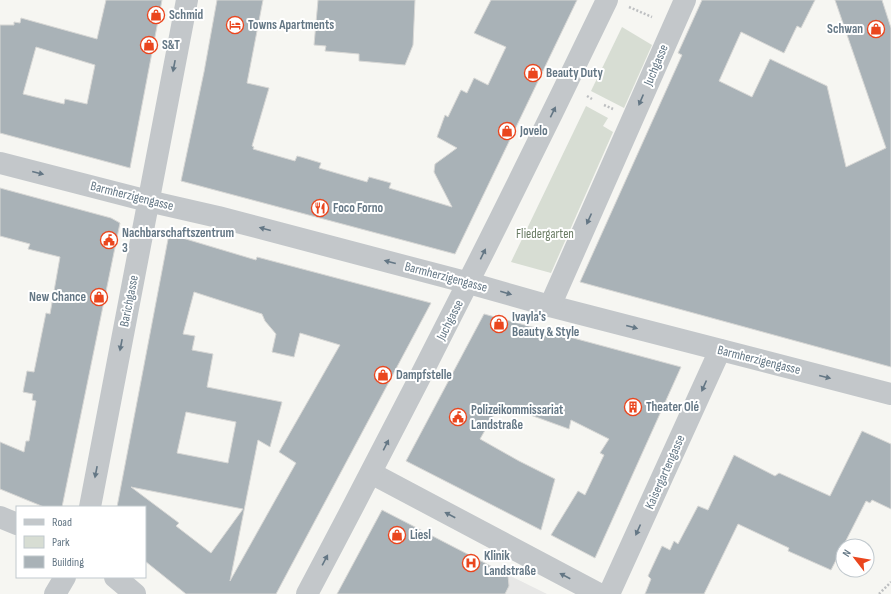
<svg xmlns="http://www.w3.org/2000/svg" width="891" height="594" viewBox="0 0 891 594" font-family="'Sofia Sans Condensed',sans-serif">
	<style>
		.built { fill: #e7e7e6 }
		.green { fill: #d7ddd3 }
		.building { fill: #a9b2b7; stroke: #d7d7d5; fill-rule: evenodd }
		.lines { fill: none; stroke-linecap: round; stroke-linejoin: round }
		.path { stroke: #bdbfc1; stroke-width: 2.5; stroke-dasharray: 2 2; stroke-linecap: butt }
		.street { stroke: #c3c7ca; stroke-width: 22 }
		.oneway { fill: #647785 }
		.labels { text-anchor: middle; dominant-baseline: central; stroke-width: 4; stroke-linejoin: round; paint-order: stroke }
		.poi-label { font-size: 13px; font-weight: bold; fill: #647785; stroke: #fff; text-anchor: start }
		.street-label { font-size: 13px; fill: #647785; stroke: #fff }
		.park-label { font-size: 13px; fill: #697b63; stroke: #fff }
	</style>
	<rect width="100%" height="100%" fill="#f6f6f2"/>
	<polygon class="built" points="462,552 547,594 441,594"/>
	<g class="green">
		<polygon points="622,27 652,45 624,108 591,91"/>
		<polygon points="586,106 608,118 603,126 613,132 551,273 511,262"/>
	</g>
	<g class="building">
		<path d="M106,0H162L130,168L0,133V25H14V22L20,23L21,18L97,39ZM36,47L95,65L87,104L65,99L64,104L23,94Z"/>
		<polygon points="217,0 263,0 247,83 269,88 252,146 254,147 253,149 295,161 297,156 301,157 321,163 319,168 367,182 369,177 391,183 389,188 452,207 434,172 435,164 457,148 437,137 445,115 448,117 461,90 467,93 474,78 488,85 506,47 474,33 491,0 577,0 455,254 181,181 204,72"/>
		<polygon points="318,0 415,0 413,45 405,65 359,61 359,54 325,51 326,46 314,45"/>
		<polygon points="702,0 815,0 801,28 797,26 784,53 741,32 719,81 752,97 770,59 827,86 846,167 886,148 835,0 882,0 891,28 891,367 580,282 682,55 678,53"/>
		<polygon points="0,188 111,218 120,223 62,507 44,507 0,489 0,442 24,452 26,441 29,441 36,401 32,400 33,394 23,392 27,371 34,372 46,313 50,314 60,257 28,249 30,244 0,236"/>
		<path d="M169,234L256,260L257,257L431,303L276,594H186L145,561V507H117ZM194,292L262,314L265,321L276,334L272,352L294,357L300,333L340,345L279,452L296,463L230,581L258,440L270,447L282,402L207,387L213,354L192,350L195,336L183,334ZM186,412L236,422L228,463L177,453ZM131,487L243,509L211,553L176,526L179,523Z"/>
		<polygon points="484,314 681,367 595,558 551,535 578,491 585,495 604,455 600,453 609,439 571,420 569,429 500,404 480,439 519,461 555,479 541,530 406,461"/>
		<polygon points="862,431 891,444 891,509 872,500 870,503 866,501 831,570 788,551 789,548 738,524 704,594 645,594 651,579 648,576 662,546 670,550 674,541 678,544 698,506 708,510 734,455 775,476 779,473 830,496"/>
		<polygon points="382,510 508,575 509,586 505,594 337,594"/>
	</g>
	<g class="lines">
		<g class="path">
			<polyline points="629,7 652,17"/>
			<polyline points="587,96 592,99"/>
			<polyline points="604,105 613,109"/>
			<polyline points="879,594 891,582"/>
		</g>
		<g class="street">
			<polyline points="0,163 148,201 218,217 469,283 550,306 891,394"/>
			<polyline points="550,306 685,0"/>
			<polyline points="371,473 599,594"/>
			<polyline points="90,507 187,0"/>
			<polyline points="0,517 17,524"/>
			<polyline points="115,577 135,594"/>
			<polyline points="55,594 65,577"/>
			<path d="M307,594C411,398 511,200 607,0"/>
			<polyline points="609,594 720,350"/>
		</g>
	</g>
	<defs><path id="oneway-solid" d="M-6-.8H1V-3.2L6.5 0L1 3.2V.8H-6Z"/></defs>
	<g class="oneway">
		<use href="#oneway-solid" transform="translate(174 66) rotate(101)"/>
		<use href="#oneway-solid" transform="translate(641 100) rotate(113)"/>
		<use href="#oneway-solid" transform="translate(553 112) rotate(-64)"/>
		<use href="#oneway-solid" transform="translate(38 173) rotate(14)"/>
		<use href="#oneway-solid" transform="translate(589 219) rotate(114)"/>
		<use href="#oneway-solid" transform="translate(265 229) rotate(-165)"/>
		<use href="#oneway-solid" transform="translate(483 254) rotate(-64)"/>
		<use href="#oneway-solid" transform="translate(390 262) rotate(-165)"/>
		<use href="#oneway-solid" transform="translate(506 293) rotate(16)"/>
		<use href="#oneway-solid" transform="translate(632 327) rotate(15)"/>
		<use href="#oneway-solid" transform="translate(121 345) rotate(101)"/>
		<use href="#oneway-solid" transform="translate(825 377) rotate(14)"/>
		<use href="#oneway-solid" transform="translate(704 386) rotate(114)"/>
		<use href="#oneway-solid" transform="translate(386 445) rotate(-63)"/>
		<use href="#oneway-solid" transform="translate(96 472) rotate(101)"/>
		<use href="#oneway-solid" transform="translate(450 515) rotate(-152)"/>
		<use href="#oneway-solid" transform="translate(638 530) rotate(114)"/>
		<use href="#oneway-solid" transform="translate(325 560) rotate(-62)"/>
		<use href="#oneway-solid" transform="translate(565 576) rotate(-152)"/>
	</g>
	<defs>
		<g id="shop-ring" transform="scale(0.9)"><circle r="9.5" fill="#fff" stroke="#ea461e" stroke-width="1.5"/><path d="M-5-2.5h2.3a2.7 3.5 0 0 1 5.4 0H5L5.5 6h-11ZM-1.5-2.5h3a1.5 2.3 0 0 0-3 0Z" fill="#ea461e"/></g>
		<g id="hotel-ring" transform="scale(0.9)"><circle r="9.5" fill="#fff" stroke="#ea461e" stroke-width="1.5"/><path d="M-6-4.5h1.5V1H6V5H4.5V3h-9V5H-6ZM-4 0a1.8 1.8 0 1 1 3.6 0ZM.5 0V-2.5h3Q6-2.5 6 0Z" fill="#ea461e"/></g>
		<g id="restaurant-ring" transform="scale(0.9)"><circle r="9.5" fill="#fff" stroke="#ea461e" stroke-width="1.5"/><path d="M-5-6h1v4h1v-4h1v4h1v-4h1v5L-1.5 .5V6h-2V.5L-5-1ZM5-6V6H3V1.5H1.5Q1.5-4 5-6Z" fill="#ea461e"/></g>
		<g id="civic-ring" transform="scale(0.9)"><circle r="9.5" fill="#fff" stroke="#ea461e" stroke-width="1.5"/><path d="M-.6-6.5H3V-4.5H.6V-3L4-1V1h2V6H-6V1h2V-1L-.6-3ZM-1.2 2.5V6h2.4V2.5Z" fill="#ea461e"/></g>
		<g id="building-ring" transform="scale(0.9)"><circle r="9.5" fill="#fff" stroke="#ea461e" stroke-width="1.5"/><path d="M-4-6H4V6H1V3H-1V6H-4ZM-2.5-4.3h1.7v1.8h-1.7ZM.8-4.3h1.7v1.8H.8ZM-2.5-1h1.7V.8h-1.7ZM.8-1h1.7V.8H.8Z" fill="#ea461e"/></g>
		<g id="hospital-ring" transform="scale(0.9)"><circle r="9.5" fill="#fff" stroke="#ea461e" stroke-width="1.5"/><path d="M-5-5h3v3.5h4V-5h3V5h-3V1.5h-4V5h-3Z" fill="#ea461e"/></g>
	</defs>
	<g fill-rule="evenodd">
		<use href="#shop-ring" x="156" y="15"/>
		<use href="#hotel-ring" x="235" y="25"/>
		<use href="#shop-ring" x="876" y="29"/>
		<use href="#shop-ring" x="149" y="45"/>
		<use href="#shop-ring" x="533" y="73"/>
		<use href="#shop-ring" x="507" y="131"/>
		<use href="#restaurant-ring" x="320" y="208"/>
		<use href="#civic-ring" x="109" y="240"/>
		<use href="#shop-ring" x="99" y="297"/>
		<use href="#shop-ring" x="499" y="324"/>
		<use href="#shop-ring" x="383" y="375"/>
		<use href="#building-ring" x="633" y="407"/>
		<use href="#civic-ring" x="458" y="417"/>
		<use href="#shop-ring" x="397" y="535"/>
		<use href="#hospital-ring" x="471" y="563"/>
	</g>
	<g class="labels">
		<g class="poi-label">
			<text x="169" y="15">Schmid</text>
			<text x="248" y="25">Towns Apartments</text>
			<text x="863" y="29" text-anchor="end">Schwan</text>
			<text x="162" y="45">S&amp;T</text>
			<text x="546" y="73">Beauty Duty</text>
			<text x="520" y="131">Jovelo</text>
			<text x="333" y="208">Foco Forno</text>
			<text x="122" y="233">Nachbarschaftszentrum<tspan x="122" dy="15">3</tspan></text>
			<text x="86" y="297" text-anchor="end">New Chance</text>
			<text x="512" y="317">Ivayla's<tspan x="512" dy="15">Beauty &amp; Style</tspan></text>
			<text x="396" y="375">Dampfstelle</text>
			<text x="646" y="407">Theater Olé</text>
			<text x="471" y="410">Polizeikommissariat<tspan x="471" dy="15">Landstraße</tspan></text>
			<text x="410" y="535">Liesl</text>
			<text x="484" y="556">Klinik<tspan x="484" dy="15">Landstraße</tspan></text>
		</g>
		<g class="street-label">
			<text transform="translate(656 65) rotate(-67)">Juchgasse</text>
			<text transform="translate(132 196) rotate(14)">Barmherzigengasse</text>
			<text transform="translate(446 277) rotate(15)">Barmherzigengasse</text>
			<text transform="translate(129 301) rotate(-79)">Barichgasse</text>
			<text transform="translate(450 320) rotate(-63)">Juchgasse</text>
			<text transform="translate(759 360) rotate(14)">Barmherzigengasse</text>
			<text transform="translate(665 472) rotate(-66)">Kaisergartengasse</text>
		</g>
		<g class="park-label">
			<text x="545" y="234">Fliedergarten</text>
		</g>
	</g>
	<rect x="16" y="506" width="130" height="72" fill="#ffffff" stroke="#c1c9ce"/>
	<rect x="24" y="519" width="20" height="6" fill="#c3c7ca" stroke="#c1c9ce"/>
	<text x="52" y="526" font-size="12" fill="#647785">Road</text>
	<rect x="24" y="536" width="20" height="12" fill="#d7ddd3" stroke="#c1c9ce"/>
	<text x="52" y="546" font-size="12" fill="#647785">Park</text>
	<rect x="24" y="556" width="20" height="12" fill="#a9b2b7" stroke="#c1c9ce"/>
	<text x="52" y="566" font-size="12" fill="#647785">Building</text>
	<g transform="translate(855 558) rotate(301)"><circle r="19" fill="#ffffff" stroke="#c1c9ce"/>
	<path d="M0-3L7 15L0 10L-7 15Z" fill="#ea461e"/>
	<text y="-6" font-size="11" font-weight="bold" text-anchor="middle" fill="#647785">N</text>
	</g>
</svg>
